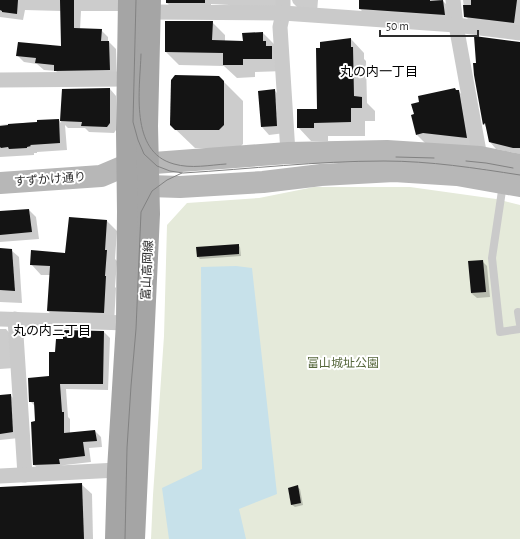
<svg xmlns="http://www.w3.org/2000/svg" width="520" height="539" viewBox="0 0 520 539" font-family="'Alegreya Sans','Noto Sans JP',sans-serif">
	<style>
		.green { fill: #e5eada }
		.water { fill: #c7e1ea }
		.shadow { fill: #0003 }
		.building { fill: #141414 }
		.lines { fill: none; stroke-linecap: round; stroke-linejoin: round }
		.lane { stroke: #cacaca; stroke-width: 8 }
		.street { stroke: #cacaca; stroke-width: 15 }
		.secondary { stroke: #b7b7b7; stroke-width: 22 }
		.primary { stroke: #a5a5a5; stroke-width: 22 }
		.tram { stroke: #828282; stroke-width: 1 }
		.labels { text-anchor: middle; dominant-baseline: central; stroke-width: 4; stroke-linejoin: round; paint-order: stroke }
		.street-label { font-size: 12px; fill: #2d2d2d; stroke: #fff }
		.park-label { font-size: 12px; fill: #56673c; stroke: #fff }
		.neighbourhood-label { font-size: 13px; fill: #000; stroke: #fff }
	</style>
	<rect width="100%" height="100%" fill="#fff"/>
	<polygon class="green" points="314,187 410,187 496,199 520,205 520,539 151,539 153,495 164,336 167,225 187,203 259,198"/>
	<polygon class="water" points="236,266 252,268 277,494 239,509 246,539 169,539 162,488 202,469 201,267"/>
	<g class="shadow">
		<polygon points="0,0 118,0 118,11 81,11 80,30 101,30 108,37 108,41 116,49 117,77 62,77 56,71 44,70 37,64 24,62 17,55 62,47 61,11 25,10 23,20 0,17"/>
		<polygon points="167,0 283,0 280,10 234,9 229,5 211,4 211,9 173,9 167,3"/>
		<polygon points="292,0 318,0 317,12 299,9 293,3"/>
		<polygon points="360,0 440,0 440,1 443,1 449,7 451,21 366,15 360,9"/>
		<polygon points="463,0 520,0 520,29 472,23 465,16"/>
		<polygon points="212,22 225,35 225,42 244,42 263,33 276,46 285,71 255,72 255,77 237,78 224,66 179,65 166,52"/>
		<polygon points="351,39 364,53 364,59 366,61 367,103 375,111 375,121 365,121 365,136 328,136 328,141 311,141 298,127 318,110"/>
		<polygon points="520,43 520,154 496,149 490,142 486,127 484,124 475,75"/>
		<polygon points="219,77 243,101 243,144 238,149 195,148 171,125"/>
		<polygon points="110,89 116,96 116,130 114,133 89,132 85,128 68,128 65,125 67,150 37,152 37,153 34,153 34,155 0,157 0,125 59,120 61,123 62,104"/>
		<polygon points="275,91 282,98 285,133 269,135 262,127"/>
		<polygon points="457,91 458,91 477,109 485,156 435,153 417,135"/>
		<polygon points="29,210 36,217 39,239 0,242 0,212"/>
		<polygon points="107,221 117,231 115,259 117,261 115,287 116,288 114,323 58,322 48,311 50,275 41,275 31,264 66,254"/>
		<polygon points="238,245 240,247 241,256 200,259 198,257"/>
		<polygon points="0,249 11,250 19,257 22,303 0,302"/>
		<polygon points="482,261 487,266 490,297 477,298 471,293"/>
		<polygon points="0,329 6,329 12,336 14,368 0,369"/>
		<polygon points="104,332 110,338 108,390 66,389 68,417 70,419 70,433 95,431 101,437 102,447 89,448 91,462 65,465 41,471 34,465 36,422 35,406 30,401 50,377 56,353"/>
		<polygon points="10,395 17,402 19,438 0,440 0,396"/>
		<polygon points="81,484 92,494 93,539 0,539 0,488"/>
		<polygon points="297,487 300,489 303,505 295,507 292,505"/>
	</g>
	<g class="building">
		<polygon points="0,0 18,0 17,14 2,12 2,11 0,10"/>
		<polygon points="60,0 74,0 74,28 102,29 101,41 109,41 110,70 54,71 54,65 35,63 36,58 16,56 18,42 61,46"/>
		<rect x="166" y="0" width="39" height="3"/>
		<polygon points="359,0 430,0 430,1 443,0 445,15 359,9"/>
		<polygon points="471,0 517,0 514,23 464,17 463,5 471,5"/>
		<polygon points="165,21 213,21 212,40 243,41 242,33 263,32 263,41 266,41 266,46 272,46 272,59 243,59 243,65 223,65 223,53 165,52"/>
		<polygon points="474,36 520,42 520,148 513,148 489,142 485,123 483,125 474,75 473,63 476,63"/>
		<polygon points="351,38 351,47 353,47 354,96 362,97 362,108 351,108 351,122 314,123 314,128 297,128 297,109 317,109 316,48 320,48 320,42"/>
		<polygon points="175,75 219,76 224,81 224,125 219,130 175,130 170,125 171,80"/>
		<polygon points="110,88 110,123 107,127 81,126 82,122 60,121 62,89"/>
		<polygon points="455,88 456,90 459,90 467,138 423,133 416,135 411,115 414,114 411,104 419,102 418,96"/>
		<polygon points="275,89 277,126 261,127 258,91"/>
		<polygon points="59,119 60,143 30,145 31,146 27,147 27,148 9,149 8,147 1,148 0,147 0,126 8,125 8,124 37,122 37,120"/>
		<polygon points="29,209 32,232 0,235 0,211"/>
		<polygon points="69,217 107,220 105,250 107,250 105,276 106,276 104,313 47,311 50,266 30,265 31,250 65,253"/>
		<polygon points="239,244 239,254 197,257 196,247"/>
		<polygon points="0,248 12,249 15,291 0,290"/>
		<polygon points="483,260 486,292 471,293 468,261"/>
		<polygon points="63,330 104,331 103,384 60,384 62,412 64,412 64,433 95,430 97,441 83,442 85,456 59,459 60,464 33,465 31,422 35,421 34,402 29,402 28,378 49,376 49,352 55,352 56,339 63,339"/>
		<polygon points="11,394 13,432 0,434 0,395"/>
		<polygon points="82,483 84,539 0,539 0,487"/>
		<polygon points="298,485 301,503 291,505 288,488"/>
	</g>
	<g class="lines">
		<g class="lane">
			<polyline points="503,184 492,258 500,332 520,329"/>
			<polyline points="518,312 520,324"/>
		</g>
		<g class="street">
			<polyline points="283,0 283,13 280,27 288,153"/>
			<polyline points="453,0 456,25 480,157"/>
			<polyline points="149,12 283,13 456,25 520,33"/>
			<polyline points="0,80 128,79"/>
			<polyline points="0,319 127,323"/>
			<polyline points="15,319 25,475"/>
			<polyline points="0,476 118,470"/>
		</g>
		<g class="secondary">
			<polyline points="0,183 101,176 127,165 288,153 387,151 480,157 520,165"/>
			<polyline points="129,184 149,186 180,187 263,182 321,175 394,171 457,175 520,186"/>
		</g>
		<g class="primary">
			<polyline points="116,539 118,470 127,323 128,212 127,130 129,0"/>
			<polyline points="134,539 149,214 147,126 150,0"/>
		</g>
		<g class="tram">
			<path d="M136,0L133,122L138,140L144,154L157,166L170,171L183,173C250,169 317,161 384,161C430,161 475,168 520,175"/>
			<path d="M141,54C140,89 129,152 174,164C191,169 210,165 226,164"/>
			<polyline points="396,157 434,158"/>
			<polyline points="466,161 486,163 513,168"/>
			<polyline points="125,539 127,448 131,386 136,329 141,212 152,191 167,180 182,173"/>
		</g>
	</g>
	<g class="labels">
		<g class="street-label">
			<text transform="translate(50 179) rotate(-4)">すずかけ通り</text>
			<text transform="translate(147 270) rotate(-87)">富山高岡線</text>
		</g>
		<g class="park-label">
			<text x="343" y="363">富山城址公園</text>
		</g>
		<g class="neighbourhood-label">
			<text x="379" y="72">丸の内一丁目</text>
			<text x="52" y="331">丸の内三丁目</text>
		</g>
	</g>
	<path d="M380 30v6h98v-6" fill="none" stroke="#2d2d2d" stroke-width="2"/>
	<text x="386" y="30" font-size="12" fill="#2d2d2d" stroke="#ffffff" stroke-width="3" paint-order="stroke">50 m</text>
</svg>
